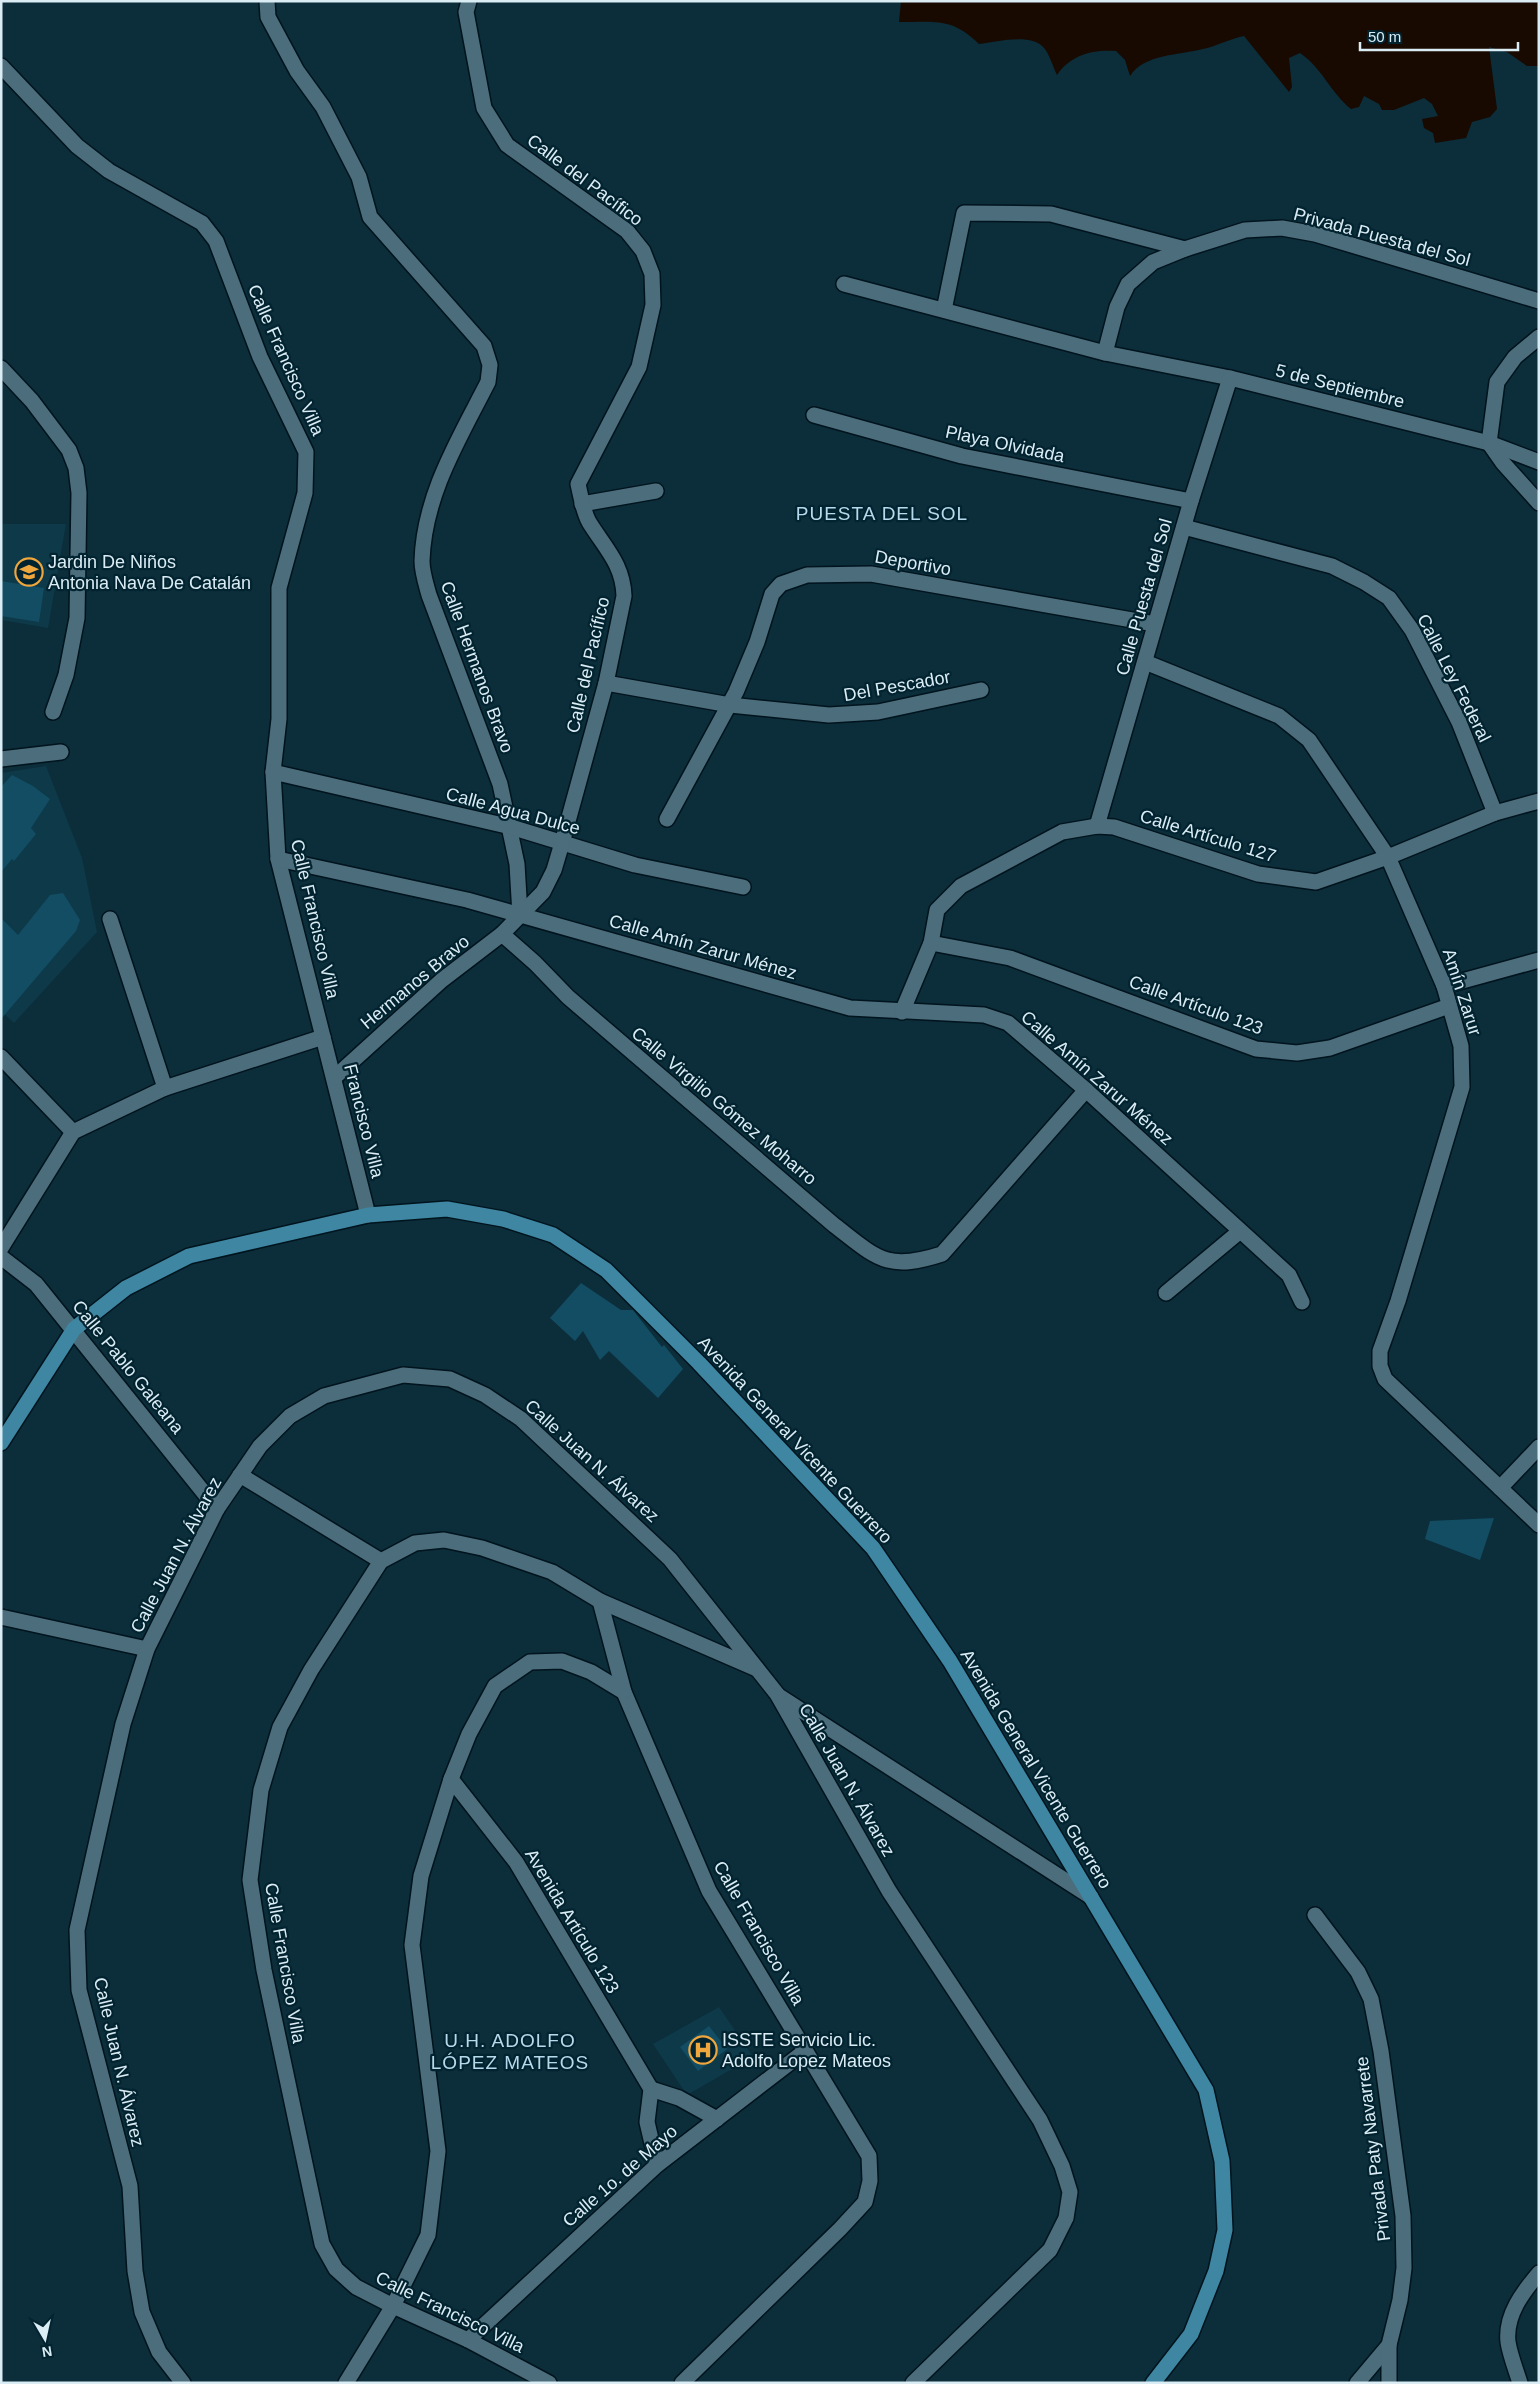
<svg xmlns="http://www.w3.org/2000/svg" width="1540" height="2384" viewBox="0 0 1540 2384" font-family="Helvetica,sans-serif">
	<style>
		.built { fill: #0d3949 }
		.water { fill: #180a00 }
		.building { fill: #134d64 }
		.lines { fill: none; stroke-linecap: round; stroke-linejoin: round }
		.street-casing { stroke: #00141e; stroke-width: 18 }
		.secondary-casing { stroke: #00141e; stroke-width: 18 }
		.street { stroke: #4c6d7c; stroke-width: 15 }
		.secondary { stroke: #3e86a1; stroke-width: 15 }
		.labels { text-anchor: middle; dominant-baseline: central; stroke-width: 4.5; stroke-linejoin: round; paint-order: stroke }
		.street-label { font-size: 18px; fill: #daecf4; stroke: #022330 }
		.poi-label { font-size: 18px; fill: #daecf4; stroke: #022330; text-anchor: start }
		.neighbourhood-label { font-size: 19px; letter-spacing: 1px; fill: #b6daeb; stroke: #022330 }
	</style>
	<rect width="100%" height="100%" fill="#0c2d3a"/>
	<g class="built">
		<polygon points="1,524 66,524 48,628 1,620"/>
		<polygon points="46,766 82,858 97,932 14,1023 1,1011 1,773"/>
		<polygon points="719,2007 753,2057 687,2095 653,2044"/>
	</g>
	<path class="water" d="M901,1H1539V66H1527L1507,52L1489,47L1497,109L1490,117L1472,122L1466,138L1435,143L1433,133L1424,128L1422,119L1438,116L1432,104L1424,98L1394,110H1382L1379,104L1364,96L1359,107L1351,109C1331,93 1322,68 1300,53L1289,58L1292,87L1289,92L1244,36C1229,39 1217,46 1203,49C1180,55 1144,54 1130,76L1125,60L1116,51C1093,49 1070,55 1057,75C1053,67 1050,56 1045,49C1032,32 997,42 979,44C952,17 935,22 899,22Z"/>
	<g class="building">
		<polygon points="1,581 44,588 39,622 1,616"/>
		<polygon points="12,775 33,786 50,799 31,828 36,834 14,861 12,859 1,872 1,787"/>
		<polygon points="63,893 80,920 76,931 1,1019 1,918 18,935 50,895"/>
		<polygon points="581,1283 621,1310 633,1310 662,1347 664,1345 683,1369 658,1398 609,1351 600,1360 583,1331 575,1341 550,1318"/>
		<polygon points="1494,1518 1480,1560 1425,1539 1430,1521"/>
		<polygon points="709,2026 727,2049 698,2071 680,2047"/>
	</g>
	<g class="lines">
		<g class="street-casing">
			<g id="street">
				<path d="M267,1L268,17L297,71L323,107L359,177L370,217L484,346L490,365L488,382C459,439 424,495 422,561C422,572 426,584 429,595L500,784L517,864L520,915"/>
				<polyline points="1,66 77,146 109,171 202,223 216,241 260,357 306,452 305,493 279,588 279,719 273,772 278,859 368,1215"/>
				<polyline points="844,284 1105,353 1230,378 1489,443 1539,462"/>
				<polyline points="944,310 964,213 1051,214 1185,249"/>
				<polyline points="1105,353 1117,307 1128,284 1153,262 1185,249 1245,230 1282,228 1315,234 1539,301"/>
				<polyline points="1,368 32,401 69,450 76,468 79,493 77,618 66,675 53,712"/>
				<polyline points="814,415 962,456 1191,501"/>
				<polyline points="1489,443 1497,382 1515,357 1539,337"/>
				<polyline points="1489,443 1503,463 1539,503"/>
				<polyline points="582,504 656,491"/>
				<polyline points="1184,527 1332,566 1364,582 1389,598 1412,630 1459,722 1495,813"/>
				<polyline points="1145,662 1279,716 1309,740 1388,857 1444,986 1461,1046 1462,1087 1398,1301 1380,1351 1380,1366 1385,1379 1539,1525"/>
				<polyline points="606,683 730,705 829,715 878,712 981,690"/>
				<polyline points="1,759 61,752"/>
				<polyline points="273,772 511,827 635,865 743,887"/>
				<polyline points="667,819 736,692 757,642 772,594 781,584 807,575 871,574 1155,624"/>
				<polyline points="1097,826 1191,501 1230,378"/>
				<polyline points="278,859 467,900 850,1008 984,1015 1008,1023 1086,1090 1289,1275 1302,1302"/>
				<polyline points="110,919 165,1088"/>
				<path d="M502,934L535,963L568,997L834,1225C877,1258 886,1272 942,1254L1086,1090"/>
				<polyline points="931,943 1010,958 1256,1049 1297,1053 1330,1048 1449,1006"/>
				<polyline points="1444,986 1539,960"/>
				<polyline points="902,1012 931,943 937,910 961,886 1062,832 1097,826 1114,827 1258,874 1316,882 1388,857 1495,813 1539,801"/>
				<polyline points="1,1057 73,1132"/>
				<path d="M335,1077L442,980L502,934L543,892L554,870L562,843L606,683L624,596C623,564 605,548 589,522C583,511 581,497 578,484L639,367L653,305L652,274L643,251L627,231L507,145L484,108L466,12L469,1"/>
				<polyline points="1,1248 73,1132 165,1088 323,1037"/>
				<polyline points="1,1257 36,1284 217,1509"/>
				<polyline points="1166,1293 1239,1232"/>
				<polyline points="240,1475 381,1561"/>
				<polyline points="1500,1488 1539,1447"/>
				<polyline points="600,1601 624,1692 709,1891 869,2156 870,2181 865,2202 840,2229 682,2383"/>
				<polyline points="1,1617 147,1649"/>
				<polyline points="779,1696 1091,1897"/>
				<polyline points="451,1779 516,1862 651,2089 647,2122 657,2165"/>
				<polyline points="1315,1915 1358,1972 1371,1999 1381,2051 1403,2216 1404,2268 1400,2300 1389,2345 1357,2383"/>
				<polyline points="651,2089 679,2098 717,2119"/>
				<polyline points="468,2340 657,2165 805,2051"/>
				<polyline points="1389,2345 1389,2383"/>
				<polyline points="183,2383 159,2352 142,2312 135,2271 130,2186 79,1990 77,1930 123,1724 147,1649 217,1509 260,1446 290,1416 324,1396 403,1375 450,1379 485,1395 521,1419 670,1559 777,1694 889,1891 1040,2120 1062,2166 1070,2192 1066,2218 1050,2250 913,2383"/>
				<polyline points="346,2383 393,2306 428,2235 438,2151 412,1945 421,1876 451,1779 469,1734 495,1686 530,1662 562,1661 591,1672 624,1692"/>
				<polyline points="549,2383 468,2340 393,2306 356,2287 336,2269 322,2244 264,1970 250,1880 261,1790 280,1727 311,1670 381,1561 415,1543 444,1540 482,1548 552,1572 600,1601 757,1669"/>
				<path d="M1520,2383C1516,2370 1510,2355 1508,2342C1505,2315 1523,2292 1539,2273"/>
			</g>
		</g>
		<g class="secondary-casing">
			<polyline id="secondary" points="1,1443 74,1329 126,1288 189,1256 368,1215 447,1209 503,1219 553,1235 606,1270 699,1363 873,1548 950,1661 1206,2090 1222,2161 1225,2230 1216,2271 1191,2334 1153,2383"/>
		</g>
		<use href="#street" class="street"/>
		<use href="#secondary" class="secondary"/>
	</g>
	<defs>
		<g id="school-ring" transform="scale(1.4375)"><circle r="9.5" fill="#022330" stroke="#efa73d" stroke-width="1.5"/><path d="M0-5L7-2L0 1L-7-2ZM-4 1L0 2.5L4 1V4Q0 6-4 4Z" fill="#efa73d"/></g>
		<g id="hospital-ring" transform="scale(1.4375)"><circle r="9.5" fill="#022330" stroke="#efa73d" stroke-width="1.5"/><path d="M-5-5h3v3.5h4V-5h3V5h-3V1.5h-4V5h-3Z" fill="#efa73d"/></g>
	</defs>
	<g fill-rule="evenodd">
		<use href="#school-ring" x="29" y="572"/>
		<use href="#hospital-ring" x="703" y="2050"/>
	</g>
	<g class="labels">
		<g class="street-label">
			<text transform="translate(585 180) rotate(37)">Calle del Pacífico</text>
			<text transform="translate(1382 237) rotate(15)">Privada Puesta del Sol</text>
			<text transform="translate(286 360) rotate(66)">Calle Francisco Villa</text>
			<text transform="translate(1340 386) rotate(14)">5 de Septiembre</text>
			<text transform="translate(1005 444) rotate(12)">Playa Olvidada</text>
			<text transform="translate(913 563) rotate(10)">Deportivo</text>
			<text transform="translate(1144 597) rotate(-74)">Calle Puesta del Sol</text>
			<text transform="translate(588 665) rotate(-77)">Calle del Pacífico</text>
			<text transform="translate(477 667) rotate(70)">Calle Hermanos Bravo</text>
			<text transform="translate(1454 678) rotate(63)">Calle Ley Federal</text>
			<text transform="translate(897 686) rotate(-10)">Del Pescador</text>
			<text transform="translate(513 811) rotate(15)">Calle Agua Dulce</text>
			<text transform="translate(1208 836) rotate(17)">Calle Artículo 127</text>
			<text transform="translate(315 919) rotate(77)">Calle Francisco Villa</text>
			<text transform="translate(703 947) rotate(16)">Calle Amín Zarur Ménez</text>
			<text transform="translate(415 982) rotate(-40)">Hermanos Bravo</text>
			<text transform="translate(1462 992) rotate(72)">Amín Zarur</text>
			<text transform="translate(1196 1005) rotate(20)">Calle Artículo 123</text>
			<text transform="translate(1097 1078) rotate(41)">Calle Amín Zarur Ménez</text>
			<text transform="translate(724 1106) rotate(40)">Calle Virgilio Gómez Moharro</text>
			<text transform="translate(364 1121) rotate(76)">Francisco Villa</text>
			<text transform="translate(128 1367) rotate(51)">Calle Pablo Galeana</text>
			<text transform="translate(795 1440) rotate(47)">Avenida General Vicente Guerrero</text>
			<text transform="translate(592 1461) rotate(42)">Calle Juan N. Álvarez</text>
			<text transform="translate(176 1555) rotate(-62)">Calle Juan N. Álvarez</text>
			<text transform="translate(1036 1769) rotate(59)">Avenida General Vicente Guerrero</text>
			<text transform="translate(847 1780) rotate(60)">Calle Juan N. Álvarez</text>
			<text transform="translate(572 1921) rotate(59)">Avenida Artículo 123</text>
			<text transform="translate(759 1933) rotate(60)">Calle Francisco Villa</text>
			<text transform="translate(285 1963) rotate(80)">Calle Francisco Villa</text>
			<text transform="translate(119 2062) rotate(77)">Calle Juan N. Álvarez</text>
			<text transform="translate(1373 2149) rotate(-97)">Privada Paty Navarrete</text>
			<text transform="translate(620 2176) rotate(-41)">Calle 1o. de Mayo</text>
			<text transform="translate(450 2312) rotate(26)">Calle Francisco Villa</text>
		</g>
		<g class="poi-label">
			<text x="48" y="562">Jardin De Niños<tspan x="48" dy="21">Antonia Nava De Catalán</tspan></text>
			<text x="722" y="2040">ISSTE Servicio Lic.<tspan x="722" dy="21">Adolfo Lopez Mateos</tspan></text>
		</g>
		<g class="neighbourhood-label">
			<text x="882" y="513">PUESTA DEL SOL</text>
			<text x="510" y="2040">U.H. ADOLFO<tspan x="510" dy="22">LÓPEZ MATEOS</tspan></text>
		</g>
	</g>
	<rect width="1540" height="2384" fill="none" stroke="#daecf4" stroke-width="5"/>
	<g transform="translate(45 2339) rotate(171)" stroke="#022330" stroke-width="4" paint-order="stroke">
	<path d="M0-4L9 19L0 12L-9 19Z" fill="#daecf4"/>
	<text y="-8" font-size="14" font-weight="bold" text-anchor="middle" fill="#daecf4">N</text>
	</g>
	<path d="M1360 42v8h158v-8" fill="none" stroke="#daecf4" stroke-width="2.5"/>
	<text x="1368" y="42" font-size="15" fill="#daecf4" stroke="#022330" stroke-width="4" paint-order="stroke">50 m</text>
</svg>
